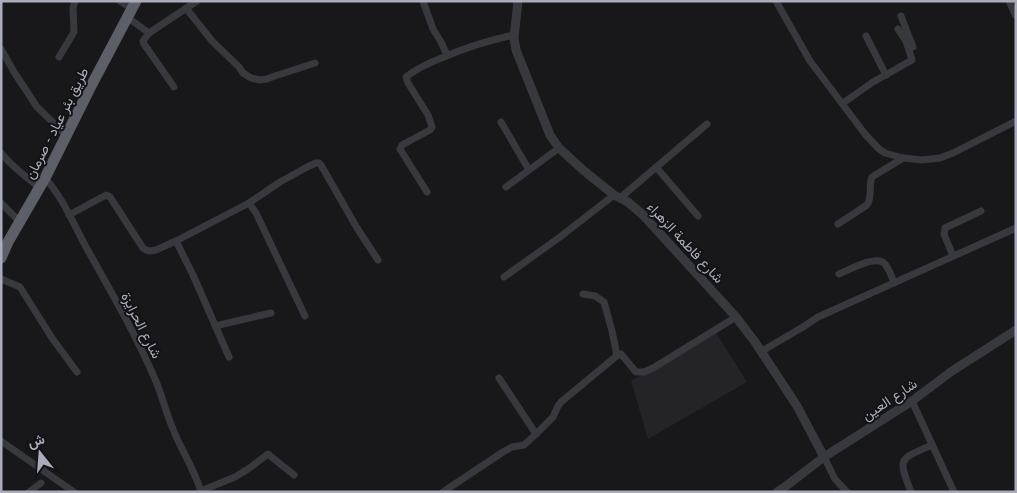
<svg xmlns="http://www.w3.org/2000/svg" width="1017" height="493" viewBox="0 0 1017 493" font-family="Lato,Vazirmatn,sans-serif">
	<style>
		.built { fill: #242327 }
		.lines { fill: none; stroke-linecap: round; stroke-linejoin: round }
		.minor { stroke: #38393f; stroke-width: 7 }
		.tertiary { stroke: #38393f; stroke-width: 9 }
		.trunk { stroke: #5c5e68; stroke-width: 11 }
		.labels { text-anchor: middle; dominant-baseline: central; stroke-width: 4; stroke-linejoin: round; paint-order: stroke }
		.street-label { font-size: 14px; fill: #a9adbb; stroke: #131215 }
	</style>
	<rect width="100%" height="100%" fill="#18171a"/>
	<polygon class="built" points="715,331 747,382 648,439 631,381"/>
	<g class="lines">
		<g class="minor">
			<polyline points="120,1 131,8"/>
			<polyline points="423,1 433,29 441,42 447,55"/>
			<polyline points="776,1 810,61 865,134 879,149 885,153 903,158 922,160 940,158 953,153 1016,121"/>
			<polyline points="1009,1 1016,16"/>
			<polyline points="186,8 212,41 239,67 243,73 251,78 260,80 267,79 272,77 315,63"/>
			<polyline points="901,16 913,47"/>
			<polyline points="127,17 149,33"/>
			<polyline points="866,36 886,75"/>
			<polyline points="1,49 14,72 37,107 66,135"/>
			<polyline points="59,57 74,32 73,8 75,1"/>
			<polyline points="174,87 144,44 143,41 149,33 197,1"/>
			<polyline points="843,103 873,82 912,60 906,41 898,29"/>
			<polyline points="501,122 529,170"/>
			<path d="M1,153C12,167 26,177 40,188"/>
			<polyline points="656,167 698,216"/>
			<path d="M45,178C63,198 73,223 86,247C110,290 135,333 155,379C162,395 166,413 173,429C181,450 195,470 201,492"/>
			<polyline points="506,187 559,148"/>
			<path d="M427,192L400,149L402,145L430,130L432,127L428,115L408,83L406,77C417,68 431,62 444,57C467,47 489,40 514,35"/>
			<polyline points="620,198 707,124"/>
			<polyline points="1,203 20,222"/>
			<polyline points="249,203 256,213 305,316"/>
			<polyline points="69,215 106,195 110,197 143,248 146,250 150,251 156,250 176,241 249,203 280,182 309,166 316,163 319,163 321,165 357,228 378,260"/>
			<path d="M838,224L867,205C873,196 868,187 872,177L903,158"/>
			<polyline points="176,241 193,275 229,357"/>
			<polyline points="953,256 944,234 945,228 981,211"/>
			<path d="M839,274C849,270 877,254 885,264C889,269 892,277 894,283"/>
			<polyline points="504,277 560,237 614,195"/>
			<polyline points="1,279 20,287 52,338 77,372"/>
			<polyline points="583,294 595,296 604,302 612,331 617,356"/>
			<polyline points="215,326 271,313"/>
			<polyline points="762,351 803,327 818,317 1016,228"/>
			<polyline points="499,378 536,434"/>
			<polyline points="912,401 954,492"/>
			<polyline points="1,441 74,492"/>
			<polyline points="824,457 835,479 847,492"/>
			<polyline points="201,491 235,477 248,469 268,454 294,475"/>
			<polyline points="29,492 41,483"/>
			<polyline points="443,492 503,452 512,447 524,445 536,434 553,417 558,406 561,402 619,354 621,354 636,372 644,372 653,368 736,317"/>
			<path d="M911,492C898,457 898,460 932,445"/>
		</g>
		<g class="tertiary">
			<polyline points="518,1 514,38 516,50 550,135 559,148 583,170 614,195 628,202 643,215 736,317 755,342 797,406 824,457"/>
			<polyline points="777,492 786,486 824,457 912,401 952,371 1016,330"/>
		</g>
		<polyline class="trunk" points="1,258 8,242 45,178 90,88 136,1"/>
	</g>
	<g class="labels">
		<g class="street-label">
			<text transform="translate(56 123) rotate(-63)">طريق بئر عياد - صرمان</text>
			<text transform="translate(686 242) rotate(47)">شارع فاطمة الزهراء</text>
			<text transform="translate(142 325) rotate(63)">شارع الحرايزة</text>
			<text transform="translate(889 399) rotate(-34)">شارع العين</text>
		</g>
	</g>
	<rect width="1017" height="493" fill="none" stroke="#a9adbb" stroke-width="5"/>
	<g transform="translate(40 453) rotate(343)" stroke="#131215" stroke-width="4" paint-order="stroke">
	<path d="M0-4L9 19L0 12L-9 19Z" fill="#a9adbb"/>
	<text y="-8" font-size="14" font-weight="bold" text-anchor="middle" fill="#a9adbb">ش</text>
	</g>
</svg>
